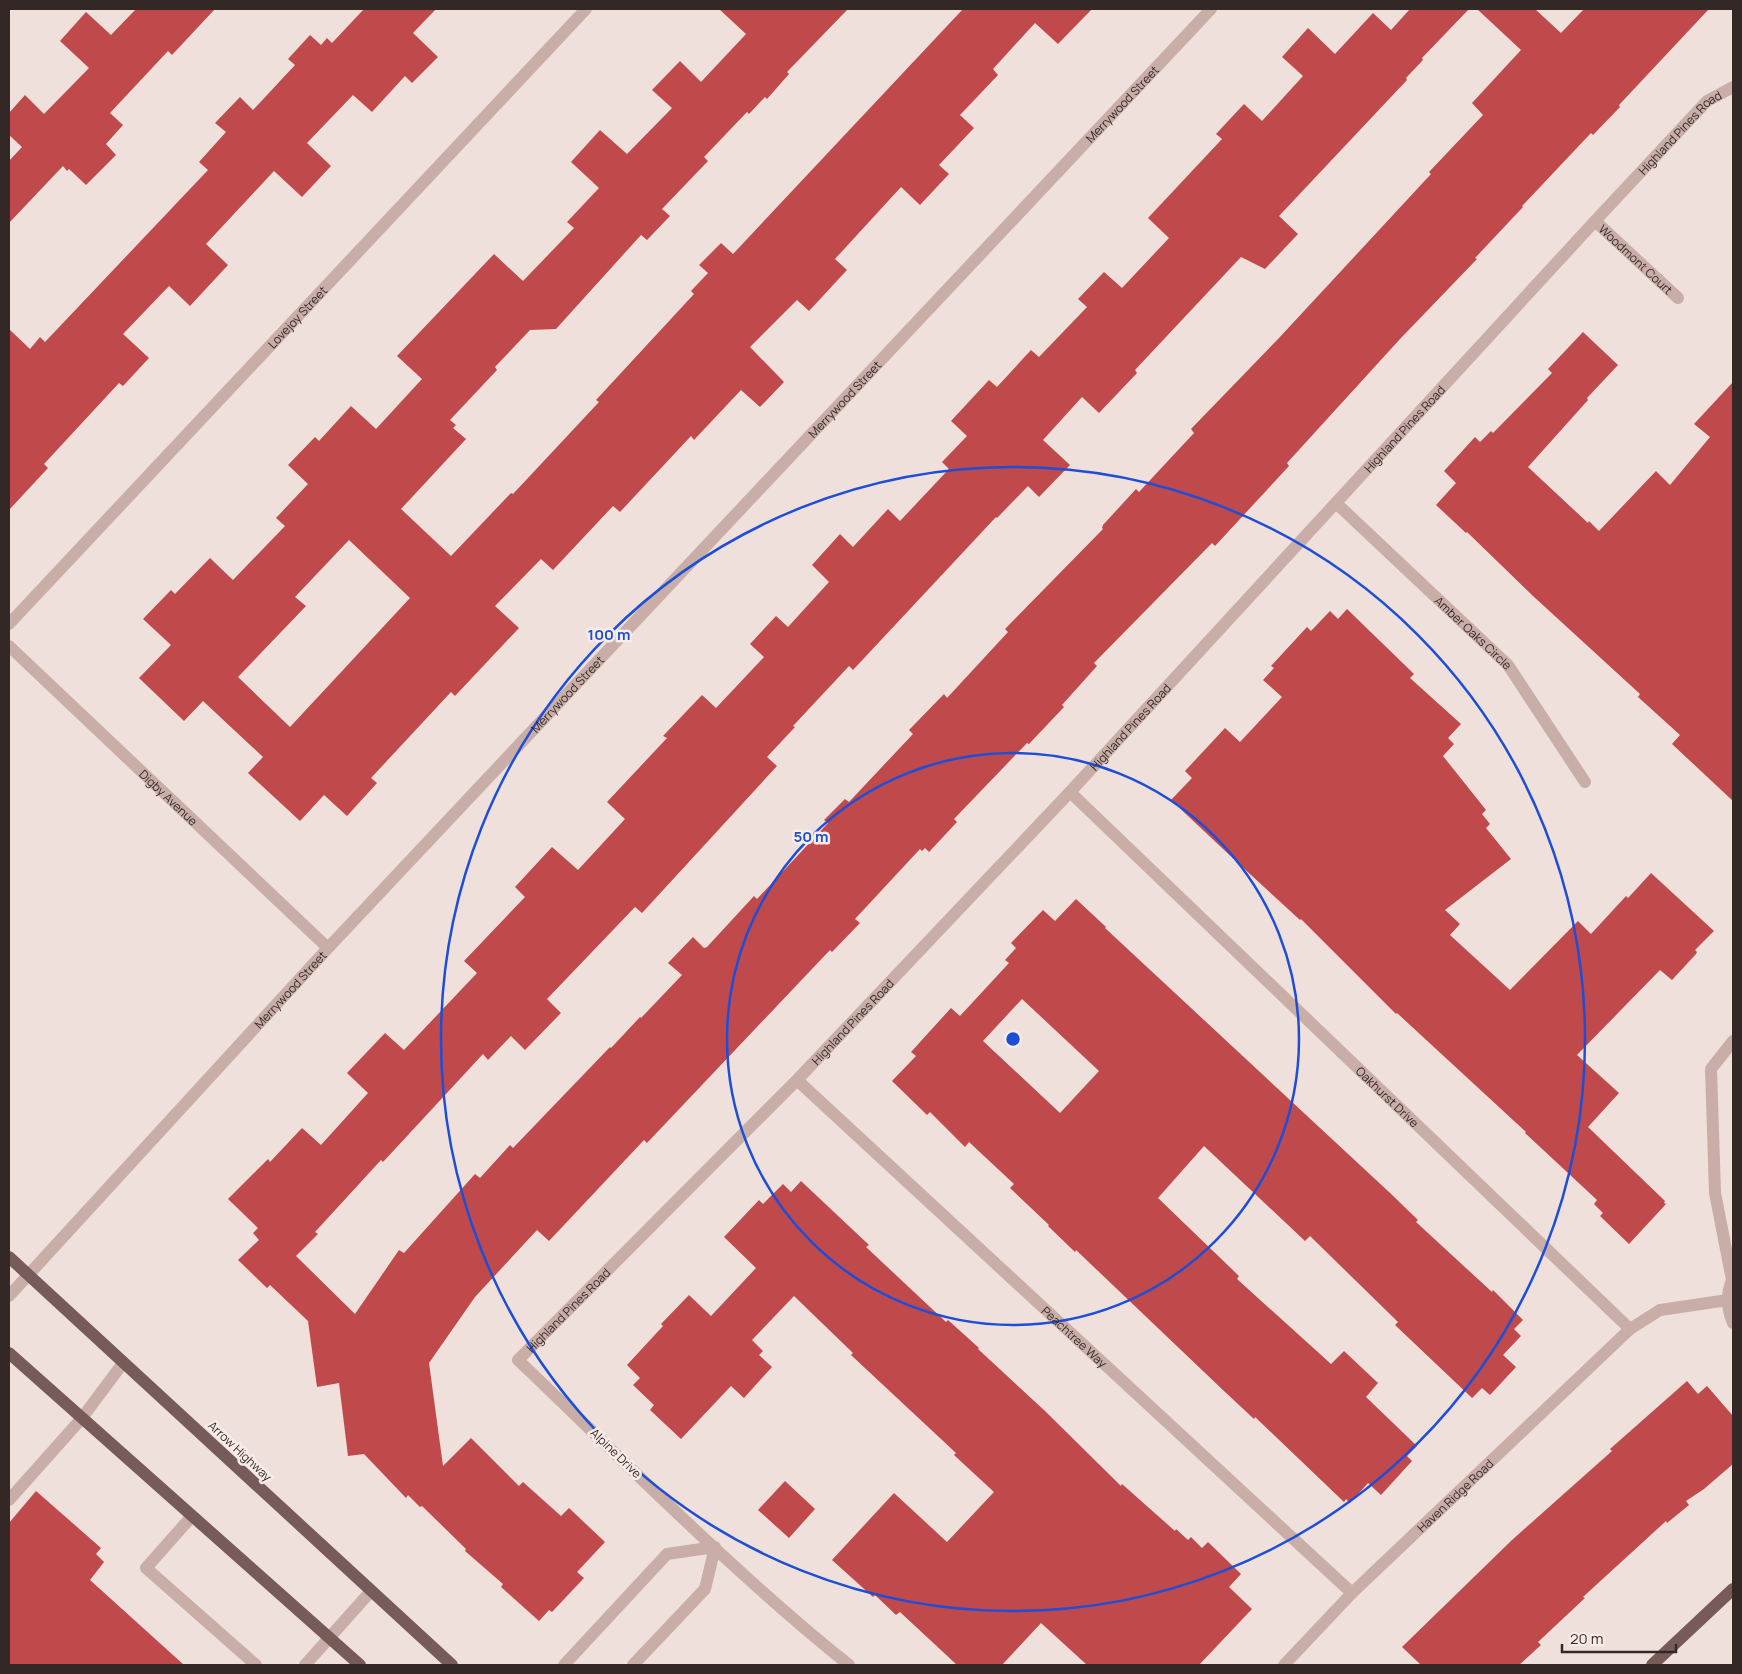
<svg xmlns="http://www.w3.org/2000/svg" width="1742" height="1674" viewBox="0 0 1742 1674" font-family="Manrope,sans-serif">
	<style>
		.building { fill: #c0494b; fill-rule: evenodd }
		.lines { fill: none; stroke-linecap: round; stroke-linejoin: round }
		.service { stroke: #c8aea7; stroke-width: 12 }
		.minor { stroke: #c8aea7; stroke-width: 12 }
		.primary { stroke: #765b59; stroke-width: 12 }
		.ring { fill: none; stroke: #1d4ed8; stroke-width: 2.5 }
		.labels { text-anchor: middle; dominant-baseline: central; stroke-width: 5; stroke-linejoin: round; paint-order: stroke }
		.street-label { font-size: 12px; fill: #342827; stroke: #f8ece7 }
		.centre { fill: #1d4ed8; stroke: #f8ece7; stroke-width: 2.5 }
		.ring-label { font-size: 15px; text-anchor: middle; font-weight: bold; fill: #1d4ed8; stroke: #f8ece7; stroke-width: 5; stroke-linejoin: round; paint-order: stroke }
	</style>
	<rect width="100%" height="100%" fill="#f0e0db"/>
	<g class="building">
		<polygon points="136,9 215,9 172,55 168,51 110,113 123,125 106,144 116,155 86,185 69,169 67,171 63,166 9,223 9,161 22,147 9,135 9,113 25,95 44,114 89,68 60,41 86,12 111,35"/>
		<polygon points="364,9 436,9 413,33 438,57 412,83 405,76 372,112 353,95 307,143 331,166 302,197 274,171 206,244 228,265 190,306 169,286 123,334 149,358 123,386 119,383 44,464 48,468 9,510 9,329 30,349 40,337 45,342 208,170 199,162 226,132 215,123 240,97 253,110 295,65 288,59 310,35 321,45 327,38 332,43"/>
		<path d="M719,9H848L787,72L789,74L767,99L765,97L749,114L747,112L704,157L708,161L662,209L670,216L647,240L641,235L556,329L530,330L495,367L497,370L450,420L456,425L453,428L466,439L401,509L451,556L511,493L513,494L599,402L596,400L694,294L691,291L708,273L699,265L721,243L733,254L963,9H1092L1058,44L1035,23L993,69L998,75L960,115L974,128L939,165L949,174L920,205L901,187L835,259L847,270L809,311L797,300L750,347L784,382L760,407L741,390L694,440L691,436L620,512L613,506L553,570L541,559L495,606L519,628L455,696L451,692L371,778L377,783L347,816L324,795L300,821L248,773L263,757L203,701L184,721L139,678L171,645L143,619L171,590L175,594L210,558L233,580L285,526L276,518L308,484L288,465L315,437L319,441L351,406L376,429L422,379L397,356L494,254L523,281L574,228L567,222L599,188L571,162L600,130L627,154L672,108L652,90L680,61L701,82L746,34ZM349,540L410,598L290,727L238,677L306,606L295,597Z"/>
		<polygon points="1410,9 1469,9 1422,58 1423,60 1406,78 1407,80 1279,216 1298,234 1265,269 1241,257 1135,370 1137,373 1099,413 1082,397 1043,440 1070,465 1039,497 1028,486 997,518 996,517 853,670 849,666 793,726 795,727 767,757 777,766 642,913 635,907 547,999 561,1013 525,1050 511,1036 488,1060 483,1054 383,1162 381,1160 315,1232 318,1234 296,1256 355,1314 399,1250 404,1253 475,1174 480,1178 510,1145 513,1148 610,1047 611,1048 640,1017 641,1018 682,975 668,963 693,937 704,948 707,947 754,896 757,899 828,823 824,820 845,799 849,802 913,734 909,730 944,694 947,698 1008,632 1005,629 1103,529 1102,528 1103,525 1136,489 1139,492 1194,433 1191,429 1279,338 1431,174 1429,172 1483,115 1472,103 1521,50 1477,9 1535,9 1561,33 1584,9 1709,9 1619,105 1620,107 1593,135 1591,133 1522,206 1523,207 1475,258 1477,259 1400,339 1287,463 1289,466 1215,546 1212,543 1094,663 1097,666 1062,705 1064,707 1029,744 1027,743 954,819 957,822 929,852 925,848 922,851 920,849 855,919 860,923 832,952 830,950 647,1143 644,1140 549,1241 537,1230 475,1297 429,1363 443,1466 471,1438 519,1486 523,1482 561,1516 569,1508 605,1542 577,1572 584,1578 552,1612 549,1610 539,1621 501,1587 503,1584 465,1551 466,1549 422,1506 420,1507 408,1495 406,1498 364,1454 348,1456 339,1383 317,1387 308,1321 270,1285 267,1288 238,1260 259,1240 253,1233 258,1228 228,1199 268,1159 270,1162 302,1128 321,1145 368,1093 347,1073 385,1033 404,1050 477,973 464,961 525,897 515,887 552,847 578,870 625,819 607,802 667,738 663,736 702,695 716,708 764,657 750,644 776,616 788,627 829,582 812,565 840,534 853,547 888,509 900,521 949,469 942,462 967,436 951,421 989,380 997,387 1031,350 1039,357 1087,307 1078,299 1104,272 1122,288 1169,238 1148,218 1222,139 1216,134 1244,104 1262,121 1303,76 1282,57 1308,28 1335,54 1373,13 1391,30"/>
		<polygon points="1583,332 1618,365 1587,398 1588,400 1528,467 1588,523 1589,521 1599,531 1656,471 1670,485 1710,437 1694,424 1733,382 1733,801 1672,744 1680,735 1638,697 1640,694 1533,596 1467,532 1466,533 1436,505 1456,483 1444,471 1475,437 1480,442 1491,431 1493,433 1552,373 1548,369"/>
		<polygon points="1347,609 1414,674 1410,678 1461,724 1448,738 1454,744 1443,756 1486,810 1482,814 1490,824 1486,828 1511,859 1445,910 1460,924 1450,935 1510,990 1578,921 1591,934 1626,896 1628,898 1651,873 1714,931 1695,950 1697,952 1696,954 1672,980 1660,970 1577,1055 1619,1093 1588,1127 1665,1201 1664,1203 1666,1204 1629,1244 1600,1216 1603,1213 1594,1204 1597,1200 1525,1133 1526,1132 1397,1013 1396,1014 1301,919 1300,920 1239,864 1171,800 1192,778 1185,771 1225,728 1240,742 1282,697 1263,680 1274,668 1271,666 1307,627 1311,631 1330,611 1338,619"/>
		<path d="M1076,899L1106,927L1105,928L1389,1192L1418,1220L1416,1222L1492,1292L1493,1290L1523,1320L1514,1329L1521,1336L1503,1355L1516,1367L1490,1395L1482,1388L1472,1398L1395,1325L1398,1322L1310,1236L1305,1241L1204,1146L1158,1198L1239,1276L1237,1279L1331,1364L1344,1351L1378,1383L1366,1397L1417,1446L1407,1456L1412,1461L1381,1495L1368,1483L1350,1503L1346,1499L1344,1502L1255,1417L1254,1419L1224,1391L1076,1250L1075,1252L1048,1226L1049,1225L1010,1188L1014,1184L969,1142L965,1147L930,1112L927,1115L892,1081L916,1056L911,1052L951,1008L960,1016L1009,963L1005,960L1016,948L1011,943L1043,910L1055,921ZM1022,999L1099,1071L1060,1113L983,1041Z"/>
		<polygon points="801,1181 869,1245 866,1247 946,1322 948,1320 979,1348 978,1349 1045,1411 1121,1486 1122,1484 1175,1531 1176,1529 1188,1540 1191,1537 1202,1548 1208,1542 1241,1574 1229,1587 1252,1609 1199,1665 1087,1665 1041,1623 1002,1665 957,1665 900,1612 896,1615 875,1595 873,1597 832,1560 894,1493 947,1542 994,1492 954,1455 956,1453 851,1355 853,1353 794,1296 752,1340 763,1351 759,1355 772,1367 744,1398 731,1386 681,1439 650,1410 654,1405 633,1385 640,1378 627,1365 663,1326 661,1324 689,1295 711,1316 756,1268 724,1237 759,1200 763,1204 783,1184 791,1192"/>
		<polygon points="1687,1381 1698,1394 1707,1386 1733,1416 1733,1464 1704,1489 1686,1501 1689,1505 1667,1523 1666,1521 1583,1597 1585,1598 1538,1642 1541,1645 1519,1665 1421,1665 1402,1647 1512,1540 1612,1451 1610,1449"/>
		<polygon points="785,1481 815,1509 789,1538 758,1510"/>
		<polygon points="36,1491 101,1548 96,1554 104,1562 90,1580 184,1665 9,1665 9,1523"/>
	</g>
	<g class="lines">
		<g class="service">
			<polyline points="1732,1280 1715,1193 1711,1069 1733,1041"/>
			<polyline points="9,1500 82,1418 123,1363"/>
			<polyline points="192,1516 146,1568 256,1665"/>
			<polyline points="305,1665 371,1591"/>
		</g>
		<g class="minor">
			<path id="s1" d="M1595,221L1678,298"/>
			<path id="s2" d="M1336,503L1508,665L1585,782"/>
			<path id="s3" d="M9,624L586,9"/>
			<path id="s4" d="M9,646L328,948"/>
			<path id="s5" d="M1070,792L1630,1329L1660,1310L1728,1300"/>
			<path id="s6" d="M797,1080L1352,1593"/>
			<path d="M1733,1278C1726,1293 1727,1309 1733,1323"/>
			<path id="s7" d="M9,1296L328,948L1211,9"/>
			<polyline points="564,1665 667,1554 715,1547 705,1589 633,1665"/>
			<path id="s8" d="M849,1665C732,1571 626,1463 518,1360L797,1080L1070,792L1595,221L1707,101L1733,87"/>
			<path id="s9" d="M1284,1665L1352,1593L1630,1329"/>
		</g>
		<g class="primary">
			<polyline points="9,1257 452,1665"/>
			<polyline points="9,1353 360,1665"/>
			<polyline points="1652,1665 1733,1589"/>
		</g>
	</g>
	<g class="ring">
		<circle cx="1013" cy="1039" r="286"/>
		<circle cx="1013" cy="1039" r="572"/>
	</g>
	<g class="labels">
		<g class="street-label">
			<text stroke="none"><textPath href="#s7" startOffset="1631">Merrywood Street</textPath></text>
			<text stroke="none"><textPath href="#s8" startOffset="2141">Highland Pines Road</textPath></text>
			<text stroke="none"><textPath href="#s1" startOffset="56">Woodmont Court</textPath></text>
			<text stroke="none"><textPath href="#s3" startOffset="421">Lovejoy Street</textPath></text>
			<text stroke="none"><textPath href="#s7" startOffset="1226">Merrywood Street</textPath></text>
			<text stroke="none"><textPath href="#s8" startOffset="1736">Highland Pines Road</textPath></text>
			<text stroke="none"><textPath href="#s2" startOffset="189">Amber Oaks Circle</textPath></text>
			<text stroke="none"><textPath href="#s7" startOffset="821">Merrywood Street</textPath></text>
			<text stroke="none"><textPath href="#s8" startOffset="1331">Highland Pines Road</textPath></text>
			<text stroke="none"><textPath href="#s4" startOffset="220">Digby Avenue</textPath></text>
			<text stroke="none"><textPath href="#s7" startOffset="416">Merrywood Street</textPath></text>
			<text stroke="none"><textPath href="#s8" startOffset="926">Highland Pines Road</textPath></text>
			<text stroke="none"><textPath href="#s5" startOffset="440">Oakhurst Drive</textPath></text>
			<text stroke="none"><textPath href="#s8" startOffset="521">Highland Pines Road</textPath></text>
			<text stroke="none"><textPath href="#s6" startOffset="378">Peachtree Way</textPath></text>
			<text transform="translate(240 1451) rotate(43)">Arrow Highway</text>
			<text transform="translate(616 1453) rotate(44)">Alpine Drive</text>
			<text stroke="none"><textPath href="#s9" startOffset="241">Haven Ridge Road</textPath></text>
		</g>
	</g>
	<circle cx="1013" cy="1039" r="8" class="centre"/>
	<g class="ring-label">
		<text x="609" y="640">100 m</text>
		<text x="811" y="842">50 m</text>
	</g>
	<rect width="1742" height="1674" fill="none" stroke="#342827" stroke-width="20"/>
	<path d="M1562 1644v8h114v-8" fill="none" stroke="#342827" stroke-width="2.5"/>
	<text x="1570" y="1644" font-size="15" fill="#342827" stroke="#f8ece7" stroke-width="4" paint-order="stroke">20 m</text>
</svg>
